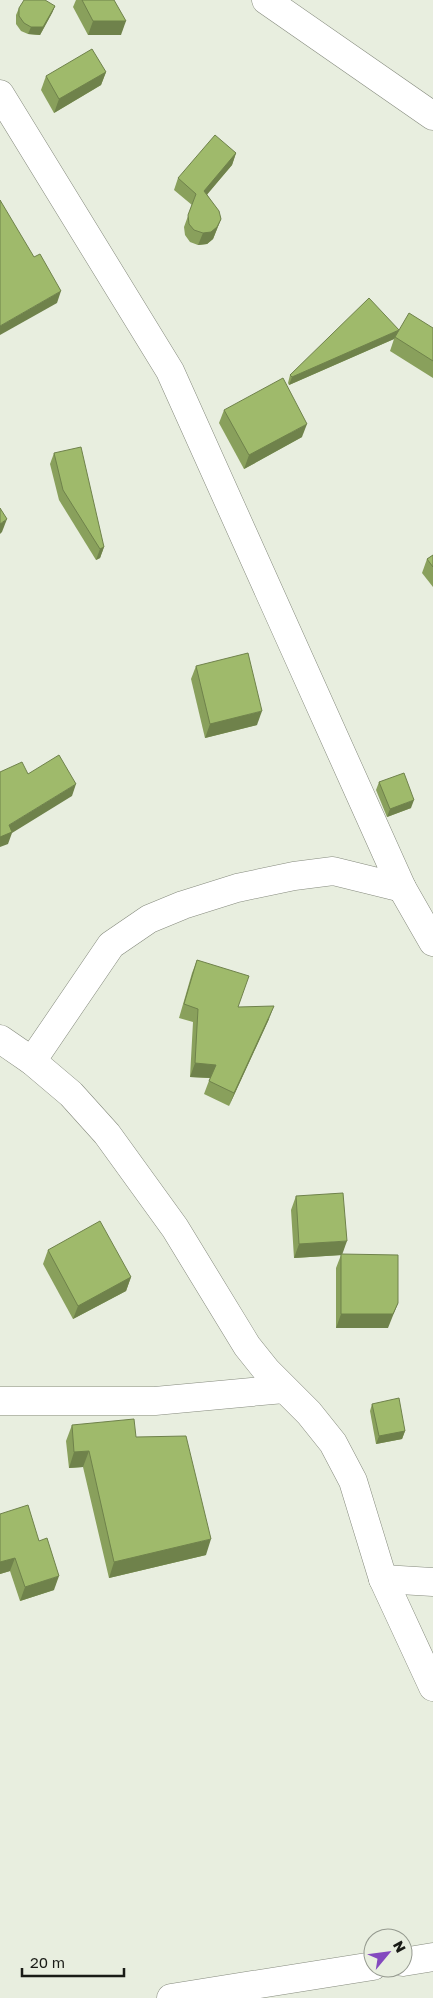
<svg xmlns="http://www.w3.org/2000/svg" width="433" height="1998" viewBox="0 0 433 1998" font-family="'Golos Text',sans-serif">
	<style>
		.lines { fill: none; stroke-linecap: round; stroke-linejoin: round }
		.street-casing { stroke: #858a7d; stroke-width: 29 }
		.secondary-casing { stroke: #858a7d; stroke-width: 29 }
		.street { stroke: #fff; stroke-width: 28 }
		.secondary { stroke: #fff; stroke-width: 28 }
		.wall { fill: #89a05c }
		.shaded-wall { fill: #6f824b }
		.building { fill: #9fba6b; stroke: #6f824b }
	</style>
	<rect width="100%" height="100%" fill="#e8eedf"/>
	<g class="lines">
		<g class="street-casing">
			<g id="street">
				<polyline points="0,94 170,371 402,888 333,871 294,876 237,888 183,905 149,919 111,945 32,1061"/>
				<polyline points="402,888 433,942"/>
				<polyline points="0,1039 32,1061 71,1094 107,1134 175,1228 247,1346 267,1371 309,1413 333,1443 353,1481 383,1579 433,1687"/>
				<polyline points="0,1401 155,1401 284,1389"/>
				<polyline points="383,1579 433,1582"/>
			</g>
		</g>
		<g class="secondary-casing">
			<g id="secondary">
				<polyline points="266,0 433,116"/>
				<polyline points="403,1962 433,1957"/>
				<polyline points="171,1998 373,1966"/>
			</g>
		</g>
		<use href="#street" class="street"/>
		<use href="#secondary" class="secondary"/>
	</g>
	<g class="wall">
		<polygon points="76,0 114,0 121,35 88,35 73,7"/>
		<polygon points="55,6 52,13 40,35 28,34 21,31 16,24 16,15 19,8"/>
		<polygon points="106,72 101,85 54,113 41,90 46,76"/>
		<polygon points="236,153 232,165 207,194 221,219 213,239 207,244 198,245 190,242 185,235 184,227 192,205 174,190 178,178"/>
		<polygon points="433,328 433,378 390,351 394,339 289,385 288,383 290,375 399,330"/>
		<polygon points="224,410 302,437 244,469 219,423"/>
		<polygon points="54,453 104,547 100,558 96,560 59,500 50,464"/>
		<polygon points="433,555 433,587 422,573 427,559"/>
		<polygon points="196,666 257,725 205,738 191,679"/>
		<polygon points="379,782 411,808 387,817 376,790"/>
		<polygon points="197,960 238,1007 269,1019 229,1106 204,1094 210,1078 190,1077 193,1022 179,1018 192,973"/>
		<polygon points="296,1196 342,1254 388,1328 336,1328 336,1268 341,1255 294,1258 291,1210"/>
		<polygon points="48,1250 131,1277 126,1291 73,1319 43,1264"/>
		<polygon points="372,1404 405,1431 402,1439 376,1444 370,1411"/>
		<polygon points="72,1425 136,1437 206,1555 109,1578 83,1467 69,1468 66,1441"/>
		<polygon points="0,1514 54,1590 20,1601 10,1571 0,1574"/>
	</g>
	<g class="shaded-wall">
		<polygon points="55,6 52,13 40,35 28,34 31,27"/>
		<polygon points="93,21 126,21 121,35 88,35"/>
		<polygon points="106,72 101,85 54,113 59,99"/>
		<polygon points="236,153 232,165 200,203 204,191"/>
		<polygon points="221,219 213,239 207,244 198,245 203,233"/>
		<polygon points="61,291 57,303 0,335 0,326"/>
		<polygon points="399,330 394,339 289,385 292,377"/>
		<polygon points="307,424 302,437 244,469 249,455"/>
		<polygon points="7,519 2,532 0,534 0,524"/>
		<polygon points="104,547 100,558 96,560 100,549"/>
		<polygon points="262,711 257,725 205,738 210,724"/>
		<polygon points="76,784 72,796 12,833 8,844 0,847 0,837 9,825"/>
		<polygon points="414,800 411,808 387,817 390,809"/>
		<polygon points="274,1006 269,1019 229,1106 234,1093"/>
		<polygon points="195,1063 216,1065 211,1078 190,1077"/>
		<polygon points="347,1241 342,1255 294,1258 299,1244"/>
		<polygon points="131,1277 126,1291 73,1319 78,1306"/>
		<polygon points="398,1303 388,1328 336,1328 341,1314"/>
		<polygon points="405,1431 402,1439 376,1444 379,1436"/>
		<polygon points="89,1451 83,1467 69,1468 74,1452"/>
		<polygon points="211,1539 206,1555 109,1578 114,1562"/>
		<polygon points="15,1558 10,1571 0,1574 0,1562"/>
		<polygon points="59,1576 54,1590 20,1601 25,1587"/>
	</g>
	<g class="building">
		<polygon points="24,0 45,0 55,6 43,27 31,27 24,23 19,16 19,8"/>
		<polygon points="82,0 114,0 126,21 93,21"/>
		<polygon points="92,49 106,72 59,99 46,76"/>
		<polygon points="215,135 236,153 204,191 219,211 221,219 217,227 211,232 203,233 194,230 189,224 188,215 196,194 178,178"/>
		<polygon points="0,200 34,257 40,254 61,291 0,326"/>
		<polygon points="369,298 399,330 292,377 290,375"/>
		<polygon points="409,313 433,328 433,361 395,337"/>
		<polygon points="283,378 307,424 249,455 224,410"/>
		<polygon points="81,447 104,547 100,549 63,490 54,453"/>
		<polygon points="0,508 7,519 0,524"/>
		<polygon points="433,555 433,567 427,559"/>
		<polygon points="248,653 262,711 210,724 196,666"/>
		<polygon points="59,755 76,784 9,825 12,832 0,837 0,772 22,762 28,774"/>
		<polygon points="404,773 414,800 390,809 379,782"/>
		<polygon points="197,960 249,976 238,1007 274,1006 234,1093 209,1081 216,1065 195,1063 198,1009 184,1004"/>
		<polygon points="343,1193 347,1241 299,1244 296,1196"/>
		<polygon points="100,1221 131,1277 78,1306 48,1250"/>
		<polygon points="341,1254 398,1255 398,1303 393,1314 341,1314"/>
		<polygon points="399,1398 405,1431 379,1436 372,1404"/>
		<polygon points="134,1419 136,1437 186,1436 211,1539 114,1562 89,1451 74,1452 72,1425"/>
		<polygon points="28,1505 39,1541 47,1538 59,1576 25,1587 15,1558 0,1562 0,1514"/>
	</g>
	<g transform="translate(388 1953) rotate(61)"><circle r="24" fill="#e8eedf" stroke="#959a8f"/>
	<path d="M0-4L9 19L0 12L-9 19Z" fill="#8449bf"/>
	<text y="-8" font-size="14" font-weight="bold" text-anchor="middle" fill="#191b16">N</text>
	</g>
	<path d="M22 1968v8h102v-8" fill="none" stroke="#191b16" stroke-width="2.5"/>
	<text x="30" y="1968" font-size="15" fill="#191b16" stroke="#e8eedf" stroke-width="4" paint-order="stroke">20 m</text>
</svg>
